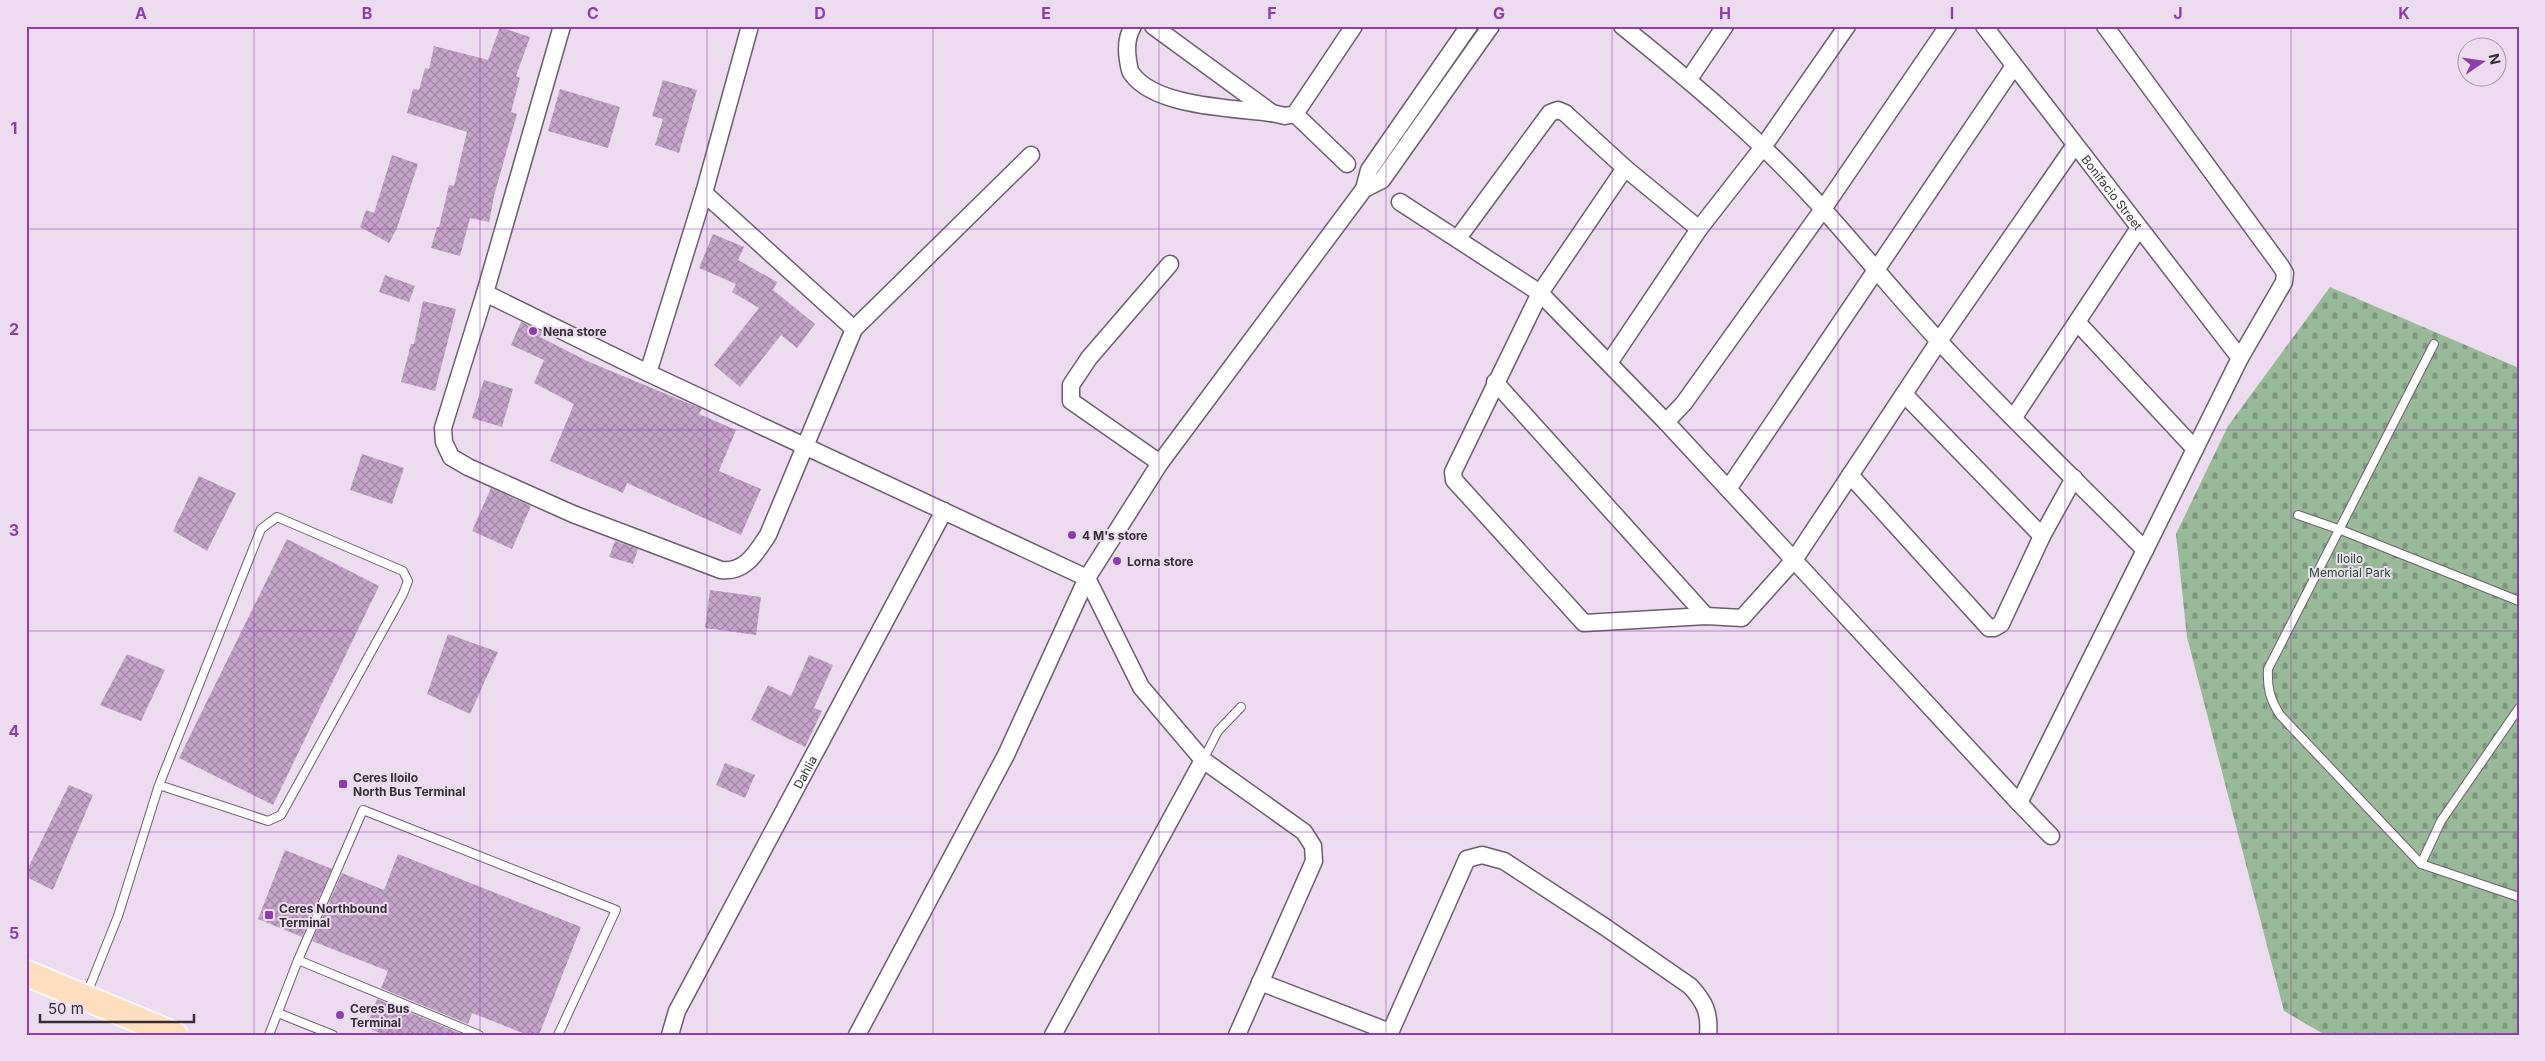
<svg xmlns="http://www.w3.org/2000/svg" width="2545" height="1061" viewBox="0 0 2545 1061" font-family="Inter,sans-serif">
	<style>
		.cemetery { fill: url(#cemetery-stones) }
		.building { fill: url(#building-cross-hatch) }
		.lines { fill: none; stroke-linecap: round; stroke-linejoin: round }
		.lane-casing { stroke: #6c5d6e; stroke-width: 10 }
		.street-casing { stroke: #6c5d6e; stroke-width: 19 }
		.primary-casing { stroke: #fff; stroke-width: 28 }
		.lane { stroke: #fff; stroke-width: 8 }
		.street { stroke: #fff; stroke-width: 16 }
		.primary { stroke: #fedebe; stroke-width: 25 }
		.grid { fill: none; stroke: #903dac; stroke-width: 1; stroke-opacity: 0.55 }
		.poi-dot { fill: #903dac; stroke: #eddbf0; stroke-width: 2 }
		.labels { text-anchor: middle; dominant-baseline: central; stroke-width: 4; stroke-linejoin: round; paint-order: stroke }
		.street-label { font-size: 12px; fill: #352e36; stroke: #eddbf0 }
		.poi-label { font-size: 12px; font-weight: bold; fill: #352e36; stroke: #eddbf0; text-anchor: start }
		.park-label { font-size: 12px; fill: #1d5022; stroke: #eddbf0 }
		.neatline { fill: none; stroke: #903dac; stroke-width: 2 }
		.grid-label { font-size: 16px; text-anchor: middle; font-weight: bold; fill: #903dac }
	</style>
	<defs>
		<pattern id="cemetery-stones" width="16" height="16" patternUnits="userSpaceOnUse" patternTransform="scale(1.25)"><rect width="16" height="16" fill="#98ba98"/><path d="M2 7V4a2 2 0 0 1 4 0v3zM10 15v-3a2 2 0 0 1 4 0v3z" fill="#7d987d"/></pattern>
		<pattern id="building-cross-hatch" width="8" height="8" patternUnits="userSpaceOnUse" patternTransform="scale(1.25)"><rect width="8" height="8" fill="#c4a4c9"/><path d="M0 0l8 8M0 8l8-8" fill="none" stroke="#a086a4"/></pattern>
	</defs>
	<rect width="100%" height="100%" fill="#eddbf0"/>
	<polygon class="cemetery" points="2330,287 2519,368 2519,1035 2325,1035 2284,1011 2187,637 2176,534 2228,426"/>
	<g class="building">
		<polygon points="500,27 530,37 516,76 520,78 511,112 517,114 494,196 489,222 470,218 460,256 431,248 437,227 439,227 449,185 454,186 467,132 407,113 413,89 419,90 425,68 429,69 434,46 488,60"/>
		<polygon points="663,80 697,90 679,153 655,145 663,119 652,116"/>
		<polygon points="560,89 620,107 608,148 548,131"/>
		<polygon points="392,155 418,164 397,228 389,243 360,227 366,210 374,213"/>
		<polygon points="713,234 744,247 738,260 777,282 773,290 815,324 797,348 781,335 740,387 714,365 759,308 732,292 736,284 699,268"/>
		<polygon points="385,275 415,286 409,302 379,292"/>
		<polygon points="423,301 456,309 435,391 401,382 411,344 414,344"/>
		<polygon points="521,322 542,332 540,337 587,361 702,409 699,414 736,430 719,471 761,489 741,535 627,483 623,493 550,461 574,404 534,383 544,360 511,345"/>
		<polygon points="484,380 513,389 502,427 472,418"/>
		<polygon points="362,454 404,468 392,504 350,490"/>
		<polygon points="199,476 236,493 207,551 173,531"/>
		<polygon points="491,488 531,506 512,549 472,531"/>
		<polygon points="287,539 379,586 273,805 179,758"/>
		<polygon points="615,541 638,549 633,564 609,557"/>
		<polygon points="710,590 761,597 756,635 705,628"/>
		<polygon points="448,634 498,652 470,714 427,694"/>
		<polygon points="127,654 165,670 141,721 100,705"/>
		<polygon points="809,655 833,665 814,708 822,711 805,747 751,720 768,685 791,696"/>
		<polygon points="725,763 755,775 745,798 716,785"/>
		<polygon points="69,785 93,795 53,890 26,877 26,872"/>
		<polygon points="285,850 332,869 302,937 258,919"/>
		<polygon points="398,854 581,927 539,1035 528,1035 472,1013 468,1024 381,988 388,971 312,941 342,873 384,890"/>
		<polygon points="377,999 464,1035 384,1035 366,1027"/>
	</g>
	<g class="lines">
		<g class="lane-casing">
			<g id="lane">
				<path d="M2434,344L2268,669C2267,688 2270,699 2280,715L2421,864L2519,897"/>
				<polyline points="2298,515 2341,530 2519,601"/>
				<polyline points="1203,760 1218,731 1241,707"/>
				<polyline points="2421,864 2441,821 2519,708"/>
				<polyline points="298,960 479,1035"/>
				<polyline points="86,996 118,916 159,785 261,529 277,517 403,571 408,581 403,594 281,815 268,821 159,785"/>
				<polyline points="278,1013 333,1035"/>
				<polyline points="269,1035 298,960 363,810 616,910 558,1035"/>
			</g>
		</g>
		<g class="street-casing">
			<g id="street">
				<polyline points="562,26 485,293 648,373 1087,578 1141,687 1203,760 1304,832 1313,846 1314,861 1237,1035"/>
				<polyline points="750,26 704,193 854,329"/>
				<path d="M1133,26C1127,36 1126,48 1128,60C1129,65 1129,71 1132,74C1156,107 1233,108 1271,113"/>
				<polyline points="1153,26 1272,113 1285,116 1295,114 1347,164"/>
				<path d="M1622,26C1693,83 1763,142 1823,209C1862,252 1898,297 1938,340C2004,412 2076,480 2145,550L2019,803L1666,422"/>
				<path id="s1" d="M1984,26L2240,358"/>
				<polyline points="2105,26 2280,265 2285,273 2284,282 2240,358 2145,550"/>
				<polyline points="1689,79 1725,26"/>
				<polyline points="1295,114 1354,26"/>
				<polyline points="1625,168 1699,229"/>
				<polyline points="1364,189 1382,180 1491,26"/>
				<polyline points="1400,202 1540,293 1666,422 1684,403 1823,209 1948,26"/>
				<polyline points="1458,238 1550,113 1558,110 1565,113 1625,168 1540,293 1453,472 1454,480 1584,623 1706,616 1742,618 1794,560 1939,341 2075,145"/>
				<path d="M485,293L443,428L444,442L451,457L468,467L573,514L721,570C745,573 756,553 768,535L854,329L1031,155"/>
				<polyline points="2077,322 2195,449"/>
				<polyline points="1609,363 1699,229 1763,147 1847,26"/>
				<polyline points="648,373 704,193"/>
				<polyline points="1495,382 1706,616"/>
				<polyline points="1904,394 2042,536"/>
				<polyline points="2014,417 2139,228"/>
				<polyline points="1160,463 1071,401 1071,385 1089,358 1170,264"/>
				<polyline points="1850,475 1989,628 1994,628 2001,624 2042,536 2074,478"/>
				<polyline points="1728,489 2014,66"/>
				<polyline points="2019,803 2051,836"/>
				<polyline points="1260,982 1390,1032"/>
				<path id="s2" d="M670,1035L677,1011L944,511"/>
				<polyline points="857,1035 1006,755 1087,578 1160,463 1364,189 1369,170 1469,26"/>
				<polyline points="1053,1035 1203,760"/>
				<path d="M1389,1035L1467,859L1482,855L1504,861L1605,927L1690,986C1705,1002 1710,1013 1708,1035"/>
			</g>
		</g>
		<g class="primary-casing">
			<polyline id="primary" points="26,973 175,1035"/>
		</g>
		<use href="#lane" class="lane"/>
		<use href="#street" class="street"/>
		<use href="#primary" class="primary"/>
	</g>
	<path class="grid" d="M254,26V1035M480,26V1035M707,26V1035M933,26V1035M1159,26V1035M1386,26V1035M1612,26V1035M1838,26V1035M2065,26V1035M2291,26V1035M26,229H2519M26,430H2519M26,631H2519M26,832H2519"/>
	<g class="poi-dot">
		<circle cx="533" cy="331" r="5"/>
		<circle cx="1072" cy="535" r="5"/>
		<circle cx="1117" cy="561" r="5"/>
		<rect x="338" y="779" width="10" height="10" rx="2.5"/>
		<rect x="264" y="910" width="10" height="10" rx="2.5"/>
		<circle cx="340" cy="1015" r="5"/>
	</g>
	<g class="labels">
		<g class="street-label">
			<text stroke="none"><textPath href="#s1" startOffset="210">Bonifacio Street</textPath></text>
			<text stroke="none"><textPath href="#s2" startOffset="296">Dahlia</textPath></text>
		</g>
		<g class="poi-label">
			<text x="543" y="331">Nena store</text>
			<text x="1082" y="535">4 M's store</text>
			<text x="1127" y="561">Lorna store</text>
			<text x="353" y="777">Ceres Iloilo<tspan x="353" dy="14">North Bus Terminal</tspan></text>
			<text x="279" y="908">Ceres Northbound<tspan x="279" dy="14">Terminal</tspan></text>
			<text x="350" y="1008">Ceres Bus<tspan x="350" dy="14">Terminal</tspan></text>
		</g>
		<g class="park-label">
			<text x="2350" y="558">Iloilo<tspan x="2350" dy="14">Memorial Park</tspan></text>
		</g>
	</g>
	<rect width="2545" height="1061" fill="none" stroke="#eddbf0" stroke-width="55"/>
	<g transform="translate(2482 62) rotate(77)"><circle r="24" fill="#eddbf0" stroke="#a396a6"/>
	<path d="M0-4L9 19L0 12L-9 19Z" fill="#903dac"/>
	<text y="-8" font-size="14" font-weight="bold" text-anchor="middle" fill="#352e36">N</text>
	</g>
	<path d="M40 1014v8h154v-8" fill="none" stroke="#352e36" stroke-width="2.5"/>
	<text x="48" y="1014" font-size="15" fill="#352e36" stroke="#eddbf0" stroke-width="4" paint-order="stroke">50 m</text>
	<rect x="28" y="28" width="2490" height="1006" class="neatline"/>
	<g class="grid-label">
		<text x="141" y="19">A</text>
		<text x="367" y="19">B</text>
		<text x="593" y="19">C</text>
		<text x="820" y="19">D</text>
		<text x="1046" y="19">E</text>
		<text x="1272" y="19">F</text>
		<text x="1499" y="19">G</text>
		<text x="1725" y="19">H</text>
		<text x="1952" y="19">I</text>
		<text x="2178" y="19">J</text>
		<text x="2404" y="19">K</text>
		<text x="14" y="134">1</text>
		<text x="14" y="335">2</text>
		<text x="14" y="536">3</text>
		<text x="14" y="737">4</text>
		<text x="14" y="939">5</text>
	</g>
</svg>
